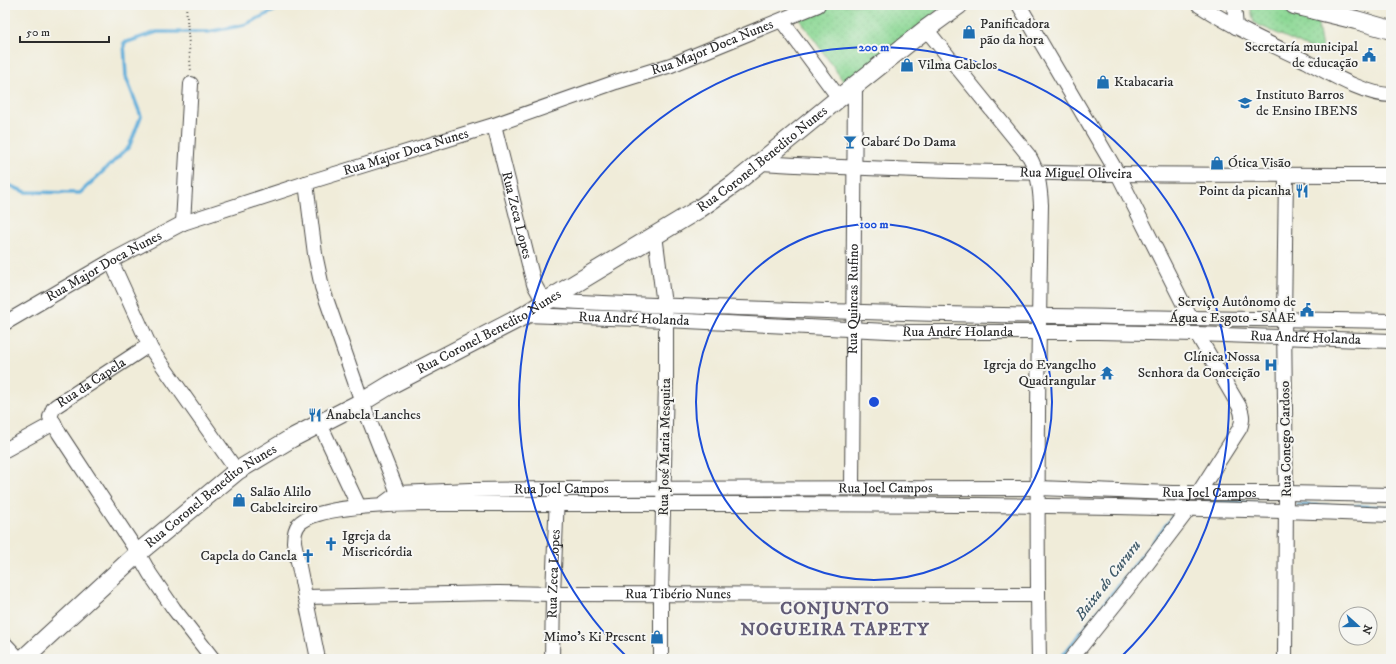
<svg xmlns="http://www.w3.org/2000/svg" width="1396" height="664" viewBox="0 0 1396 664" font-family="'IM FELL DW Pica',serif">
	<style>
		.green { fill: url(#green-dots); stroke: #5c8260 }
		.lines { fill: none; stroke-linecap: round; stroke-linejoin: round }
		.stream { stroke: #60aeda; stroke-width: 3.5 }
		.minor-casing { stroke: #494845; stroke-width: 16 }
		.tertiary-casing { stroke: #494845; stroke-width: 20 }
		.path { stroke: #494845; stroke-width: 2; stroke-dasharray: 1 3; stroke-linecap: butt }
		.minor { stroke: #fff; stroke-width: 14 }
		.tertiary { stroke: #fff; stroke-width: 18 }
		.ring { fill: none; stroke: #1d4ed8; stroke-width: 2 }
		.labels { text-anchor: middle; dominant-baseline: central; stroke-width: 4; stroke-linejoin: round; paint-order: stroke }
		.poi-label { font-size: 14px; fill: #2b2b2b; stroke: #f6f6f2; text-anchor: start }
		.street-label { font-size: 14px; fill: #2b2b2b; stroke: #f6f6f2 }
		.water-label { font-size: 15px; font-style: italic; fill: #3e5968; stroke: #f6f6f2 }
		.district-label { font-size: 18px; font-weight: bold; letter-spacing: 1px; fill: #615b75; stroke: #f6f6f2 }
		.centre { fill: #1d4ed8; stroke: #f6f6f2; stroke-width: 2 }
		.ring-label { font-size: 12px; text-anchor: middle; font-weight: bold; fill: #1d4ed8; stroke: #f6f6f2; stroke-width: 4; stroke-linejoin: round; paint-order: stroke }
	</style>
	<defs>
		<pattern id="green-dots" width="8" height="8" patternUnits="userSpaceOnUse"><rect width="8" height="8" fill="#8dd895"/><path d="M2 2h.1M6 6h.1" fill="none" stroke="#7aba81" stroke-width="1.8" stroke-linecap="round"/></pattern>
	</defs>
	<rect width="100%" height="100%" fill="#f6f6f2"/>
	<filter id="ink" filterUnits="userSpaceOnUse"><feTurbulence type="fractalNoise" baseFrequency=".025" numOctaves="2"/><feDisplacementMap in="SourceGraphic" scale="8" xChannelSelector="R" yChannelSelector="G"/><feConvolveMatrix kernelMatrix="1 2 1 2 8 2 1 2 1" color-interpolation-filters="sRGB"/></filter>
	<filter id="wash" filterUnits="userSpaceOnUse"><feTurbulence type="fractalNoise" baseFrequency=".012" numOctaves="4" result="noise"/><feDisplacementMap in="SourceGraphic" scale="16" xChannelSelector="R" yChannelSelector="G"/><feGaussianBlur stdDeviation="0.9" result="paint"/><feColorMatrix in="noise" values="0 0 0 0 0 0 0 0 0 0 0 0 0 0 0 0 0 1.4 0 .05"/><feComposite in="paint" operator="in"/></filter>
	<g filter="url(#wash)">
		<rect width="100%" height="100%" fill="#f0ecd9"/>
		<g class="green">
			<polygon points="829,5 944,5 846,85 799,18"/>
			<polygon points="1250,5 1283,5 1316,13 1323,54 1254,23"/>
		</g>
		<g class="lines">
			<g class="stream">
				<polyline points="5,184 26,192 80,193 129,147 141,116 126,77 124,43 157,32 208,32 244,25 286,5"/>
				<polyline points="1185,502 1194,501 1257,503"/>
				<polyline points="1298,505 1391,507"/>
				<polyline points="1060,659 1174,515"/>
			</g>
		</g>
	</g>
	<g filter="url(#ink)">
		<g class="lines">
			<g class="minor-casing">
				<g id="minor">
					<polyline points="1019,5 1118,174 1190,317"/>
					<path d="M1199,5C1233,27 1270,44 1306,61C1329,73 1365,95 1391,95"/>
					<polyline points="1234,5 1236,27"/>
					<polyline points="782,21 839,98"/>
					<path d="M926,29L1029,156C1038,171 1040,187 1041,205C1038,356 1036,508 1039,659"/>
					<path id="s1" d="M494,125L534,284L539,293L548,300C621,305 695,306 768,309C976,317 1183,317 1391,321"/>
					<path id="s2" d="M761,163C970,175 1181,175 1391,175"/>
					<polyline points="306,183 315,254 322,287 362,402 398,493 400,501"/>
					<polyline points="183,223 191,84"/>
					<polyline points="655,235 666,320 666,381 661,595 661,659"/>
					<polyline points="111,261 151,349 237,471"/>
					<path id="s3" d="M525,315L666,320L908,332H1097L1197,334L1391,341"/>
					<path id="s4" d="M5,323L111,261L183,223L306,183L494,125L616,82L671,65L818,5"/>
					<path d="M1197,334L1239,406C1243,415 1243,420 1240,428L1199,492"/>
					<polyline points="54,423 59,433 138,553 150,574 174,609 213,659"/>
					<polyline points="320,424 359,507"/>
					<path id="s5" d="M5,450L54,423L50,417L53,409L56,406L149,345"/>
					<path id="s6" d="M852,488L855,86"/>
					<path id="s7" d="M383,504L398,493L470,490L557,489L1038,488L1172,493H1286L1391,495"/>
					<path id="s8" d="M305,597L498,593L553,594L1038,595"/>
					<polyline points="5,644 19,659"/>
					<path d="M318,659L294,542C294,535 295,529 299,524C320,502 422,504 454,504C766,504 1079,502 1391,515"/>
					<path id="s9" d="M552,659L553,594L557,495"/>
					<polyline points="1071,659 1144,568 1189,509"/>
					<polyline points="1285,659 1286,493 1284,319 1286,175"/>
				</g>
			</g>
			<g class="tertiary-casing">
				<g id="tertiary">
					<polyline points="1294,5 1356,20 1391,30"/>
					<path id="s10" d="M23,659L138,553L237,471L292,438L362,402L390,385L525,315L548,300L699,209L734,184L839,98L926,29L959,5"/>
				</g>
			</g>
			<polyline class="path" points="186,5 191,72"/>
			<use href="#minor" class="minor"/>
			<use href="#tertiary" class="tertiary"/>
		</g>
	</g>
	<g class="ring">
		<circle cx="874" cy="402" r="178"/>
		<path d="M627 657A355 355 0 1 1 1121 657"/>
	</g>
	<defs>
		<g id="shop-bare" transform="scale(1.08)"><path d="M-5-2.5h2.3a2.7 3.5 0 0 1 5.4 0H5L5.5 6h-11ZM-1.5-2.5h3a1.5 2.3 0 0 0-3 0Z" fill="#1f6fb2" stroke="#f6f6f2" stroke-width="2.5" paint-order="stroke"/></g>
		<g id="civic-bare" transform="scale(1.08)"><path d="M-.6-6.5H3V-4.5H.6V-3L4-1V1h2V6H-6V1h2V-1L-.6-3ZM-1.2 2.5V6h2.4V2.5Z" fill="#1f6fb2" stroke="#f6f6f2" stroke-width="2.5" paint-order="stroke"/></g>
		<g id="school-bare" transform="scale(1.08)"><path d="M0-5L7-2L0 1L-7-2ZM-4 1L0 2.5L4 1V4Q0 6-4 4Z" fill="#1f6fb2" stroke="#f6f6f2" stroke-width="2.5" paint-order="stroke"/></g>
		<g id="bar-bare" transform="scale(1.08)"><path d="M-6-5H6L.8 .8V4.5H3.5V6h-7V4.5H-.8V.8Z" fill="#1f6fb2" stroke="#f6f6f2" stroke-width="2.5" paint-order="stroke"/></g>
		<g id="restaurant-bare" transform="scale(1.08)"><path d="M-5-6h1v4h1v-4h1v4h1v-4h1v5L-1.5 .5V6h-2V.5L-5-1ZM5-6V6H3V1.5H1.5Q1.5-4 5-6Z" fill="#1f6fb2" stroke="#f6f6f2" stroke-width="2.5" paint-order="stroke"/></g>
		<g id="hospital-bare" transform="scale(1.08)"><path d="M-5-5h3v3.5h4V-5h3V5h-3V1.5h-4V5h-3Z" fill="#1f6fb2" stroke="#f6f6f2" stroke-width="2.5" paint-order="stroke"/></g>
		<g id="temple-bare" transform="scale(1.08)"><path d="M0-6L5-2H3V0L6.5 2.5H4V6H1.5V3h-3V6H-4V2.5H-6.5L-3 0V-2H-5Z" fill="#1f6fb2" stroke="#f6f6f2" stroke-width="2.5" paint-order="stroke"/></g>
		<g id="church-bare" transform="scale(1.08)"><path d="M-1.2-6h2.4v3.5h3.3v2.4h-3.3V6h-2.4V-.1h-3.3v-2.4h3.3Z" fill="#1f6fb2" stroke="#f6f6f2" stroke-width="2.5" paint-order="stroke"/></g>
	</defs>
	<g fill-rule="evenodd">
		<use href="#shop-bare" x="969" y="32"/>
		<use href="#civic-bare" x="1369" y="55"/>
		<use href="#shop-bare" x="907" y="65"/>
		<use href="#shop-bare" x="1103" y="82"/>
		<use href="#school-bare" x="1245" y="103"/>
		<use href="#bar-bare" x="850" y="142"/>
		<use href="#shop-bare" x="1217" y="163"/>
		<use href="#restaurant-bare" x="1302" y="191"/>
		<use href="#civic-bare" x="1307" y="310"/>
		<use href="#hospital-bare" x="1271" y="365"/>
		<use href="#temple-bare" x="1107" y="373"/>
		<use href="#restaurant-bare" x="315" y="415"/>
		<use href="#shop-bare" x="239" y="500"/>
		<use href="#church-bare" x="331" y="544"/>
		<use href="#church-bare" x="308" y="556"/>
		<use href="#shop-bare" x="657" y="637"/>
	</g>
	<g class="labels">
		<g class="poi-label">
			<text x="980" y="24">Panificadora<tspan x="980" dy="16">pão da hora</tspan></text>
			<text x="1358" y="47" text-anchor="end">Secretaría municipal<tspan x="1358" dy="16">de educação</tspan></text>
			<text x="918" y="65">Vilma Cabelos</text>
			<text x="1114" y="82">Ktabacaria</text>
			<text x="1256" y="95">Instituto Barros<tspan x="1256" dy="16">de Ensino IBENS</tspan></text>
			<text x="861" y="142">Cabaré Do Dama</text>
			<text x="1228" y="163">Ótica Visão</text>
			<text x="1291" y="191" text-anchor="end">Point da picanha</text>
			<text x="1296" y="302" text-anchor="end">Serviço Autônomo de<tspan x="1296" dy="16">Água e Esgoto - SAAE</tspan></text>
			<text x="1260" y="357" text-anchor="end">Clínica Nossa<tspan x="1260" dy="16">Senhora da Conceição</tspan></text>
			<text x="1096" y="365" text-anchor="end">Igreja do Evangelho<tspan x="1096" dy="16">Quadrangular</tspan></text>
			<text x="326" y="415">Anabela Lanches</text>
			<text x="250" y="492">Salão Alilo<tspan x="250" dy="16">Cabeleireiro</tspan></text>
			<text x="342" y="536">Igreja da<tspan x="342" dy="16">Misericórdia</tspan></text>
			<text x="297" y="556" text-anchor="end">Capela do Canela</text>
			<text x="646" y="637" text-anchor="end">Mimo's Ki Present</text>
		</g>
		<g class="street-label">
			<text stroke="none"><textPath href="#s4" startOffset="762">Rua Major Doca Nunes</textPath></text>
			<text stroke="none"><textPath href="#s4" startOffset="438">Rua Major Doca Nunes</textPath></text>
			<text stroke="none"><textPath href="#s10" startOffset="897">Rua Coronel Benedito Nunes</textPath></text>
			<text stroke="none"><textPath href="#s2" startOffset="315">Rua Miguel Oliveira</textPath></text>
			<text stroke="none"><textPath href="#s1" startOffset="93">Rua Zeca Lopes</textPath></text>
			<text stroke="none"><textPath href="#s4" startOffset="114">Rua Major Doca Nunes</textPath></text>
			<text stroke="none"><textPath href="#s6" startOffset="189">Rua Quincas Rufino</textPath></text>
			<text stroke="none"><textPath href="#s3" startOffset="109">Rua André Holanda</textPath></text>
			<text stroke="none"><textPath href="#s10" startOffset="573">Rua Coronel Benedito Nunes</textPath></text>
			<text stroke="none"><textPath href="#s3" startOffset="433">Rua André Holanda</textPath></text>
			<text stroke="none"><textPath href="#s3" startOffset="781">Rua André Holanda</textPath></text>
			<text stroke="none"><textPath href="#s5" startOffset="118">Rua da Capela</textPath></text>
			<text transform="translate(1286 439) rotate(-91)">Rua Conego Cardoso</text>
			<text transform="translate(665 447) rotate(-89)">Rua José Maria Mesquita</text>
			<text stroke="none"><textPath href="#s7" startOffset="506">Rua Joel Campos</textPath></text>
			<text stroke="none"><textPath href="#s7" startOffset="182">Rua Joel Campos</textPath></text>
			<text stroke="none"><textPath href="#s7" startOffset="830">Rua Joel Campos</textPath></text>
			<text stroke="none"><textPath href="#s10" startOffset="249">Rua Coronel Benedito Nunes</textPath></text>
			<text stroke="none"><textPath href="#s9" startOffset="85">Rua Zeca Lopes</textPath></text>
			<text stroke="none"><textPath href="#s8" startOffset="373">Rua Tibério Nunes</textPath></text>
		</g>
		<g class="water-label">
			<text transform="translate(1108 580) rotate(-52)">Baixa do Cururu</text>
		</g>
		<g class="district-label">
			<text x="835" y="609">CONJUNTO<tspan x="835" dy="21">NOGUEIRA TAPETY</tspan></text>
		</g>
	</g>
	<circle cx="874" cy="402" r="6" class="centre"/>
	<g class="ring-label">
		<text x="874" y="51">200 m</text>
		<text x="874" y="228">100 m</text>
	</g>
	<rect width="1396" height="664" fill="none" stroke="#f6f6f2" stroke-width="20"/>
	<g transform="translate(1358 626) rotate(111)"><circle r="19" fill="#f6f6f2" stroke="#a5a5a2"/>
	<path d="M0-3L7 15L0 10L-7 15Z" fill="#1f6fb2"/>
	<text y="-6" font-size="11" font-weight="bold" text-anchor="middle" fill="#2b2b2b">N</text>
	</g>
	<path d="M20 36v6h89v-6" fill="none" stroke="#2b2b2b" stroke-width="2"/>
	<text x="26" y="36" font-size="12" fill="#2b2b2b" stroke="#f6f6f2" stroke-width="3" paint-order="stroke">50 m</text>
</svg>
